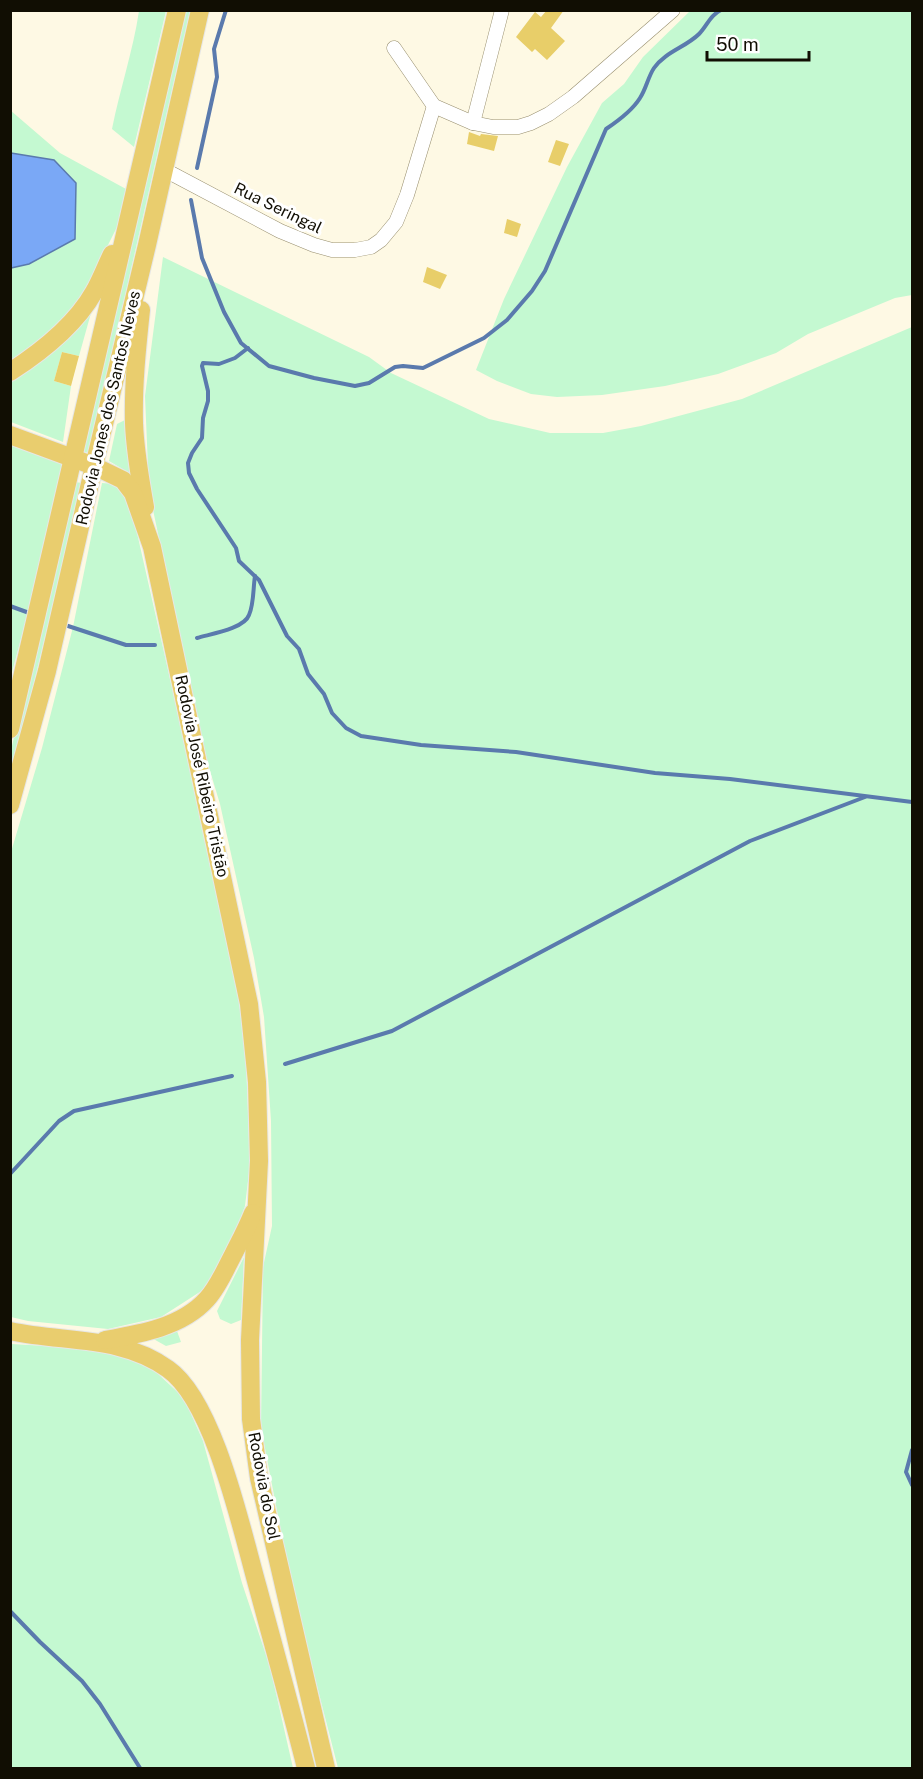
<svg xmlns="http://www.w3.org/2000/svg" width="923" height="1779" viewBox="0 0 923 1779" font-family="'Public Sans',sans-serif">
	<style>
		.green { fill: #c4f9d1 }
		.water { fill: #7aa8f6; stroke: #5a7aad; stroke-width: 1.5 }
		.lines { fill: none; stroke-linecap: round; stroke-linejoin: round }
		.stream { stroke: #5a7aad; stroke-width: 4 }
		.building { fill: #e8ce69 }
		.minor-casing { stroke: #988f6f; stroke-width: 15 }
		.major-casing { stroke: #e7e7e6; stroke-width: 20 }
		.minor { stroke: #fff; stroke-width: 14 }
		.major { stroke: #e9cd6e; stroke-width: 18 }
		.labels { text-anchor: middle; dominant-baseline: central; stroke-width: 6; stroke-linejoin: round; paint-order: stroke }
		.street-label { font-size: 16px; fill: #110e03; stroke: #fff }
	</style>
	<rect width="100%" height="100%" fill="#fef9e4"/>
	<g class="green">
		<path d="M139,11H166L134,147L112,129C120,89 133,51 139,11Z"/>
		<polygon points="183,11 190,11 89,453 82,451"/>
		<polygon points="690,11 912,11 912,295 895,298 808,334 776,353 718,374 665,386 602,395 557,397 531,394 497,381 476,370 504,299 567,167 602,103 624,84 643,57"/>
		<polygon points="10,110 60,153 126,189 119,223 82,297 56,328 11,363 11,268 29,264 54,160 11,153"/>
		<polygon points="163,257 369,357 391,373 489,419 550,433 603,433 641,426 742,399 912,327 912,1768 338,1768 292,1588 261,1428 263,1267 272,1226 271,1121 264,1017 254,958 220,804 204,751 149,491 145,396"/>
		<polygon points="91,313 79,356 62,352 54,381 71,386 63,442 11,422 11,380 74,331"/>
		<polygon points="125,420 131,474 109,461 117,424"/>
		<polygon points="11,443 59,458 65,475 11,676"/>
		<polygon points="75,482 82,483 11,778 11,750"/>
		<polygon points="102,483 115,484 130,502 235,966 246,1062 250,1164 245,1206 228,1253 206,1288 161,1317 108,1329 28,1321 11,1317 11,852 42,748 73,627"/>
		<polygon points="244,1257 241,1320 231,1324 220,1319 217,1311"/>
		<polygon points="173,1320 181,1342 166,1346 141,1332"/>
		<polygon points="11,1344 117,1350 156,1372 184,1398 203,1441 242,1583 270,1667 293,1768 11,1768"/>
	</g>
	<polygon class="water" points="11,153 54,160 76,183 75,239 29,264 11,268"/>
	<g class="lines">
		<g class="stream">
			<polyline points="197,168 217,77 214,49 226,10"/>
			<path d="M191,200L202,258L224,312L241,343L269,366L314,378L355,386L369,383L395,367L403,366L423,368L484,338L507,320L532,291L545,271L606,129C618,121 632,111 640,98C646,89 648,77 654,68C665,52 686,47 699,34C707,26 710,15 721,10"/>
			<polyline points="248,348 235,358 219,364 203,363 202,366 208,391 208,401 203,418 202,438 192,453 188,463 189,473 197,489 236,548 239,561 259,580 287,636 299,649 308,674 324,694 332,713 346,728 361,736 421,745 516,752 655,773 730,779 912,802"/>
			<polyline points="10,606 32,614"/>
			<polyline points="62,624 126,645 155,645"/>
			<path d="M197,638C210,634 244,629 249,615C254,604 253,588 255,576"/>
			<polyline points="285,1064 392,1031 750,841 865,797"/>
			<polyline points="10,1174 59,1121 74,1111 232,1076"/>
			<polyline points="912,1450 906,1472 912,1485"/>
			<polyline points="10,1611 40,1642 82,1681 100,1704 140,1768"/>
		</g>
	</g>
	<g class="building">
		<polygon points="547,10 564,10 551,28 565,41 547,60 535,49 532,52 516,37 535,12 541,17"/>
		<polygon points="469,132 480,136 481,134 498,136 494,151 467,144"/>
		<polygon points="556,140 569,144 560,166 548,162"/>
		<polygon points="507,219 521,224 517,237 504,233"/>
		<polygon points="427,267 447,275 440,289 423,282"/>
		<polygon points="62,352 79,356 71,386 54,381"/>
	</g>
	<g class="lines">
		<g class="minor-casing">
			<g id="minor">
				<polyline points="394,48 434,106 473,123 493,127 518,127 531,123 549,114 573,97 673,10"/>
				<polyline points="473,123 502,10"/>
				<polyline points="163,169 280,231 314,245 332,250 355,250 371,247 381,240 396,222 407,195 434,106"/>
			</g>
		</g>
		<g class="major-casing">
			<g id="major">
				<path d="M141,310C137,348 133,385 134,423C135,451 140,479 145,507"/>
				<path d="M10,372C41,352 76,324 94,292C101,280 106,266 112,254"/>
				<polyline points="10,435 94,466 123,480 133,493 152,547 249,1004 257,1082 259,1161 250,1340 251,1419 259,1478 326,1768"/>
				<polyline points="10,729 177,10"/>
				<polyline points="10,805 47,671 94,466 147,245 200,10"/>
				<path d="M10,1331C64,1343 121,1335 168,1369C215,1402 242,1532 258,1588C274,1648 291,1708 306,1768"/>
				<path d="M105,1340C140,1334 182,1327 207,1299C218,1287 225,1270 233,1255C240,1241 247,1228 253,1213"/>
			</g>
		</g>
		<use href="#minor" class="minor"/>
		<use href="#major" class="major"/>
	</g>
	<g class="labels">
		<g class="street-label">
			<text transform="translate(278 208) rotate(26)">Rua Seringal</text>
			<text transform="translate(108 408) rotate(-77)">Rodovia Jones dos Santos Neves</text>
			<text transform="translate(202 776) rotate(78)">Rodovia José Ribeiro Tristão</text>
			<text transform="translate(264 1486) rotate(79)">Rodovia do Sol</text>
		</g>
	</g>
	<rect width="923" height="1779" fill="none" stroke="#110e03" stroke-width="24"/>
	<path d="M707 51v9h102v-9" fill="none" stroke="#110e03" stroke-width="3"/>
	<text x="716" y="51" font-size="18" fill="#110e03" stroke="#ffffff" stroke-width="4.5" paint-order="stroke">50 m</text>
</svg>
